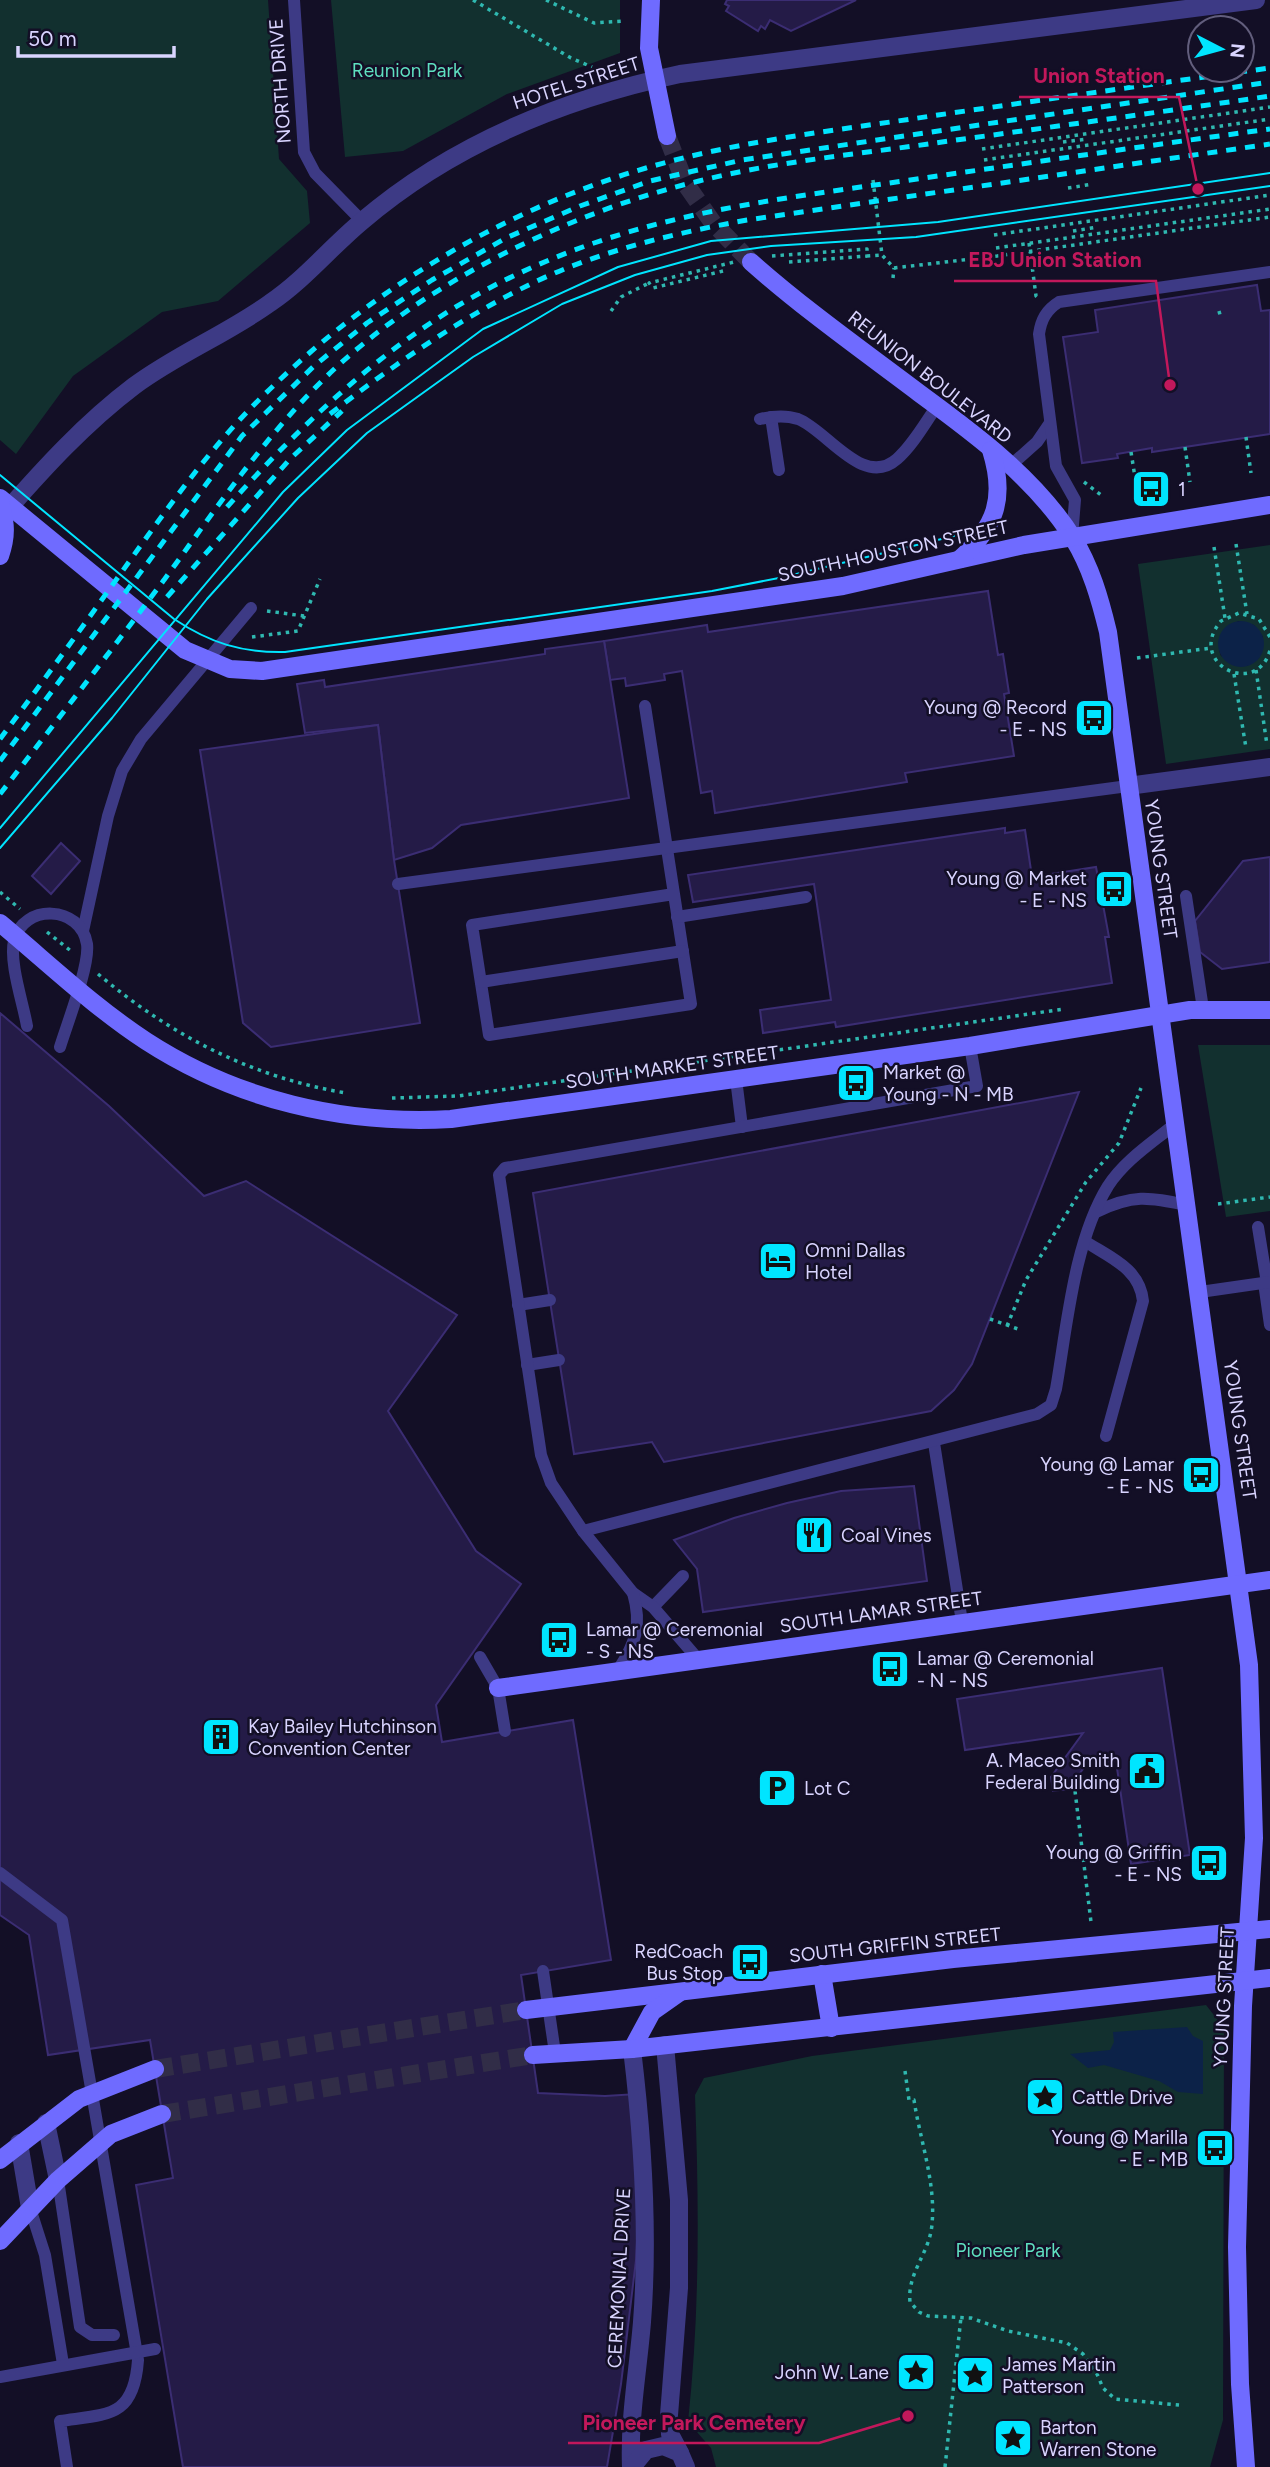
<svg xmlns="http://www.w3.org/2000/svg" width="1270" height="2467" viewBox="0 0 1270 2467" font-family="Figtree,sans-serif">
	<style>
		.green { fill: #12302f; fill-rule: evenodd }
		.water { fill: #0c2248 }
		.building { fill: #241b47; stroke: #3b2d73; stroke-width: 2 }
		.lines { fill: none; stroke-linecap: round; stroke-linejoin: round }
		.secondary-tunnel { stroke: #312d47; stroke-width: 18; stroke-dasharray: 18 9; stroke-linecap: butt }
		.path { stroke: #2fb8b0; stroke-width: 3.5; stroke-dasharray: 3.5 5; stroke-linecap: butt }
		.lane { stroke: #3d3a85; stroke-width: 12 }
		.street { stroke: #3d3a85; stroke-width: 18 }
		.secondary { stroke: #6f6bff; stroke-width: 18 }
		.tram { stroke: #00e5ff; stroke-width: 2 }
		.rail { stroke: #00e5ff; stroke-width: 5; stroke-dasharray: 10 9; stroke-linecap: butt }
		.labels { text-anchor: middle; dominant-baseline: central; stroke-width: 5; stroke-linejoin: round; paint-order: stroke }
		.park-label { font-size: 19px; fill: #5fe0c0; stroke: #130f26 }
		.street-label { font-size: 19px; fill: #d9d4ff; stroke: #130f26 }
		.poi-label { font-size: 19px; fill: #d9d4ff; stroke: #130f26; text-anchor: start }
		.leader { fill: none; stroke: #c2185b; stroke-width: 2.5 }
		.callout-dot { fill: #c2185b; stroke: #130f26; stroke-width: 2.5 }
		.callout-label { font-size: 21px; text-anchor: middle; font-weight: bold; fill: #c2185b; stroke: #130f26; stroke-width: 5; stroke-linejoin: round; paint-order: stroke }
	</style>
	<rect width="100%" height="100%" fill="#130f26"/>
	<g class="green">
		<polygon points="0,0 268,0 279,159 307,191 310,223 218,301 162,312 73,376 16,454 0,440"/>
		<polygon points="331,0 620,0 620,53 507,94 403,151 345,157"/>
		<path d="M1270,545V749L1166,764L1138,564ZM1239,621L1254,625L1263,637L1259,658L1247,666L1221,656C1215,642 1224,625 1239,621Z"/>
		<polygon points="1198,1045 1270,1045 1270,1211 1226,1217"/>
		<path d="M1206,2005L1224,2028L1223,2420L1210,2467H716L711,2448L688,2422C700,2311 699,2206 695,2095L704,2078L812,2056Z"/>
	</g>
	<g class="water">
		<circle cx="1241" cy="644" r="23"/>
		<polygon points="1187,2027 1193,2036 1203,2041 1203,2094 1178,2092 1159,2081 1104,2065 1088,2068 1070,2054 1110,2050 1114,2042 1113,2032"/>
	</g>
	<g class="building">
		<polygon points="727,0 856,0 791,31 770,20 765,29 761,26 758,31 726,11 729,6 725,4"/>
		<polygon points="1257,285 1261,311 1270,310 1270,434 1152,452 1152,448 1117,454 1118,458 1082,463 1063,337 1098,332 1095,310"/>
		<polygon points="988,591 998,655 1003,654 1009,693 1004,694 1014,756 905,773 907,782 715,813 712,791 701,793 682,671 664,674 665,680 626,686 625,678 610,680 604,641 707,625 708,632"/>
		<polygon points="604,641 629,798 461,825 432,848 394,860 378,725 305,733 297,684 324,680 325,687 545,654 545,649"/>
		<polygon points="378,725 394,860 420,1023 271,1047 243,1023 200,750"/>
		<polygon points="1005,828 1005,833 1025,830 1032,877 1096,867 1109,937 1105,937 1112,983 836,1027 835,1022 763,1033 760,1010 831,1000 814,884 693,902 688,875"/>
		<polygon points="61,843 80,861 51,894 32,876"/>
		<polygon points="1270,857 1270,962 1222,969 1200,952 1195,921 1243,861"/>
		<polygon points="0,1013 109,1106 204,1196 246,1181 457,1315 388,1411 476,1551 521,1584 436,1705 442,1742 573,1720 611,1960 521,1975 538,2093 605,2096 637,2094 640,2181 636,2260 621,2384 607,2467 183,2467 136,2185 173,2178 150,2040 48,2055 29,1935 0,1915"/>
		<polygon points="1079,1092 972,1364 954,1390 931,1411 664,1462 652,1442 574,1454 533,1193"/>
		<polygon points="914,1486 927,1581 703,1612 697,1569 674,1540 734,1518 787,1503 841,1491"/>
		<polygon points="1162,1668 1190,1855 1131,1864 1116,1761 1086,1765 1068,1789 1053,1791 1051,1777 1083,1733 965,1750 957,1699"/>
	</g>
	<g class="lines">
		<g class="secondary-tunnel">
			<polyline points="667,136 685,183 713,223 751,262"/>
			<polyline points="155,2069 526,2010"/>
			<polyline points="162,2114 533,2055"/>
		</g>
		<g class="path">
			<polyline points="473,0 571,58 592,67"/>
			<polyline points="546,0 594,23 625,21"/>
			<polyline points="1063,142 1088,139"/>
			<polyline points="982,149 1270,107"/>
			<polyline points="984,160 1270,119"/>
			<polyline points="873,180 882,255 893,267"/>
			<polyline points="1068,188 1093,184"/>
			<polyline points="1073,231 1098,227"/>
			<polyline points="994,235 1270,195"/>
			<polyline points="1029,243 1036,296 1039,299"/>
			<polyline points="996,248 1270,209"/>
			<polyline points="772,256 867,249 867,256 882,255"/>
			<polyline points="789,262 867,256"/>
			<polyline points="894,268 997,256 1270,217"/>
			<polyline points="723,271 653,288 649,283 734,262"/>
			<polyline points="893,278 894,268"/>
			<polyline points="611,311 621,297 649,283"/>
			<polyline points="1219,311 1220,315"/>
			<polyline points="1246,437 1251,473"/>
			<polyline points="1185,447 1190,482"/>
			<polyline points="1131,452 1137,490"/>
			<polyline points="1084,482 1101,495"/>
			<polyline points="1236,544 1247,614"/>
			<polyline points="1214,547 1225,618"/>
			<polyline points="267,611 304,616"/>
			<polyline points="252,637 298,631 320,579"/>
			<path d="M1270,637L1259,619L1239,613L1221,621C1185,663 1257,699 1270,650"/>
			<polyline points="1137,658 1211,648"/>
			<polyline points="1256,670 1267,745"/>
			<polyline points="1234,674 1246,748"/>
			<polyline points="0,892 20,909"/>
			<polyline points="47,932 71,951"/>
			<path d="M98,974C172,1036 251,1077 346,1093"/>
			<polyline points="392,1098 458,1096 1064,1009"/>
			<polyline points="1218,1204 1270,1197"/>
			<polyline points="990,1319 1018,1329"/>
			<polyline points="1007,1326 1026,1280 1086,1182 1119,1143 1141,1088"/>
			<polyline points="1075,1791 1091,1922"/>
			<path d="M905,2071L909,2100H914C920,2140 936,2183 932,2224C930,2253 907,2272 910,2302L919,2312L928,2316L971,2318L1008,2331L1067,2343L1083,2354L1097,2374L1103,2388L1115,2399L1179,2405"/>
			<polyline points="945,2467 961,2317"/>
		</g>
		<g class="lane">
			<polyline points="294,0 304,152 315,173 362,221"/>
			<polyline points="771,417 779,470"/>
			<path d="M760,419C773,416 786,415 798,419C827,430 863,489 897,459C913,445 925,423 937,406"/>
			<polyline points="1010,466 1037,442 1050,423"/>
			<path d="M1072,537L1075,500L1056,466L1039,334C1041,320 1046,310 1059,302L1270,272"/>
			<polyline points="645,706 674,894 691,1004 489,1035 472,925 674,894"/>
			<polyline points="398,884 1128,786"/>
			<polyline points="1186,896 1203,1009"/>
			<polyline points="677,917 806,897"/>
			<polyline points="83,931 108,816 122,771 141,739 251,608"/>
			<polyline points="481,982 683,951"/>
			<path d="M27,1026C23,1003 9,962 14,941C23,903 81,905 87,944C90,965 67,1024 60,1047"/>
			<polyline points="736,1079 742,1127"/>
			<path d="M1096,1212C1133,1194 1148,1197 1187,1205"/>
			<polyline points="1258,1227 1267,1283"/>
			<path d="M1086,1242C1111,1258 1140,1269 1143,1301L1106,1436"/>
			<polyline points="1264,1283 1270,1325"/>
			<polyline points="1200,1292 1270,1282"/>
			<polyline points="518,1305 550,1300"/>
			<polyline points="527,1365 559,1360"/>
			<polyline points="934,1443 962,1622"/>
			<path d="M583,1531L1037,1414L1051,1405L1056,1389C1067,1326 1074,1241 1108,1186C1125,1160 1152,1143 1175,1124"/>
			<polyline points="653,1607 683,1576"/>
			<polyline points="480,1657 498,1688 505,1731"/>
			<polyline points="697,1658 653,1607 633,1593 583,1531 551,1483 541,1455 499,1175 505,1168 977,1086 970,1046"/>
			<path d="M618,1670C636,1643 642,1625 633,1593"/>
			<path d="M0,1873L62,1920L138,2360C134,2418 108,2414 60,2421L67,2467"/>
			<polyline points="543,1971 555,2053"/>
			<polyline points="58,2180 80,2327 92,2335 114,2335"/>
			<polyline points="30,2208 45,2255 63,2364"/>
			<polyline points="0,2377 155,2349"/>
		</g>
		<g class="street">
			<path d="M2,516C43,469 85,423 134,386C177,354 227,334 270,303C304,280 330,248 361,222C453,143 563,99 680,74L1256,0"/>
			<polyline points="1128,786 1270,767"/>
			<polyline points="665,2045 679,2200 679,2288 669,2415 670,2434 680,2453"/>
			<polyline points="46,2123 58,2180"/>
			<polyline points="19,2143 30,2208"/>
			<path d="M631,2467C629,2418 638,2371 642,2322C649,2231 643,2140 632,2049"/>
			<polyline points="632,2467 646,2450 663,2446 680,2453 686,2467"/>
		</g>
		<g class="secondary">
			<polyline points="651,0 649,48 667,136"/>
			<path d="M751,262C804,309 862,350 919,393C975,434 1035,478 1073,538C1091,567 1100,599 1108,632L1249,1665L1254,1838L1243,2006L1237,2247L1240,2384L1246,2467"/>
			<polyline points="0,498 185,650 230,669 262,671 843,586 1024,545 1270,505"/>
			<path d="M0,502C6,523 7,536 0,556"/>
			<path d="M960,559C996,526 1006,498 991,450"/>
			<path d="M0,923C48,963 94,1007 146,1041C237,1100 343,1125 451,1119L970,1046L1190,1010H1270"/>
			<polyline points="498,1688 1270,1580"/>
			<polyline points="822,1974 831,2028"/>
			<polyline points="526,2010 953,1959 1270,1929"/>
			<polyline points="632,2049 652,2012 679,1993"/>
			<polyline points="533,2055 632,2049 1270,1978"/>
			<polyline points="0,2160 79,2099 155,2069"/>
			<polyline points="0,2241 58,2180 111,2134 162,2114"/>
		</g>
		<g class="tram">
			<path d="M0,475L174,619C210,643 242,653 285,652L712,591L784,577L954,536"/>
			<polyline points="0,828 283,492 347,430 483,329 618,267 711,241 938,222 1270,173"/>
			<polyline points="0,848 112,718 207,599 298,498 367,433 473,357 562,304 635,275 707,255 771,246 916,237 1270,186"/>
		</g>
		<g class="rail">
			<path d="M330,414C395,364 463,316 537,281C603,250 676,233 747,220L1270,144"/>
			<path d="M227,507C301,425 383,346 480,293C624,215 759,202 917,179C1035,162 1152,145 1270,129"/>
			<polyline points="167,597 290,459 342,411"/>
			<path d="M0,739C41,684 81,629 121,573C167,509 212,444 269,390C375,287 505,209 646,168C741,140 841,130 938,115C1049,99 1159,83 1270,68"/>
			<polyline points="0,761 242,436 314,366 367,323 432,280 506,238 580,206 650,181 742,160 1270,82"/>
			<path d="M0,794C55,723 110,652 164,580C216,509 264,437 327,376C423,283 570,212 699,181C778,161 861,154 942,142C1051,127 1161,112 1270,96"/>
		</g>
	</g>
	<defs>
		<g id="bus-square" transform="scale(2.0125)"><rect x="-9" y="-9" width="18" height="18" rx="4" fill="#00e5ff" stroke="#130f26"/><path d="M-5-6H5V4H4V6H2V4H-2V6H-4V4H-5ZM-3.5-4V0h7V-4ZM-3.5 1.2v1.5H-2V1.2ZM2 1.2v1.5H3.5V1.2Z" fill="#111"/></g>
		<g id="hotel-square" transform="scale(2.0125)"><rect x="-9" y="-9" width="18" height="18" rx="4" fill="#00e5ff" stroke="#130f26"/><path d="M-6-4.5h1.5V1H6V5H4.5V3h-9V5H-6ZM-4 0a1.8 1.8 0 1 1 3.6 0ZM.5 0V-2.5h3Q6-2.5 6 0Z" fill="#111"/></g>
		<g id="restaurant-square" transform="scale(2.0125)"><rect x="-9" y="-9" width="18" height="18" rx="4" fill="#00e5ff" stroke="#130f26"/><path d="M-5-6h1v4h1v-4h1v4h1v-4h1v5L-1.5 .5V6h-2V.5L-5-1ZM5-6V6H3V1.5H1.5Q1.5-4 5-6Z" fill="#111"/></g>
		<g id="building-square" transform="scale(2.0125)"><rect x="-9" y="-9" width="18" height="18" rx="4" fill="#00e5ff" stroke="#130f26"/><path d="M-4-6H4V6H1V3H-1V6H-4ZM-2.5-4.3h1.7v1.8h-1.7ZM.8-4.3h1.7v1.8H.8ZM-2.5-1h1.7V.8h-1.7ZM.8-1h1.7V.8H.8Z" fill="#111"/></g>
		<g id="civic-square" transform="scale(2.0125)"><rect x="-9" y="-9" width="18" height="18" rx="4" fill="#00e5ff" stroke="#130f26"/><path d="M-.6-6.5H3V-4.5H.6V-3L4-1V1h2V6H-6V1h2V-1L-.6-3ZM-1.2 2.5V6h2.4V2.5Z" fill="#111"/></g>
		<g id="parking-square" transform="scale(2.0125)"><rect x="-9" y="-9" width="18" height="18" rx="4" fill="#00e5ff" stroke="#130f26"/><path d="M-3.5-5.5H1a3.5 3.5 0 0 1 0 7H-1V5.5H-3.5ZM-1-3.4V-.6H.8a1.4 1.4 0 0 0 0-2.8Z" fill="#111"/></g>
		<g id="sight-square" transform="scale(2.0125)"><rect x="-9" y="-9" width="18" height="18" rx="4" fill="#00e5ff" stroke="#130f26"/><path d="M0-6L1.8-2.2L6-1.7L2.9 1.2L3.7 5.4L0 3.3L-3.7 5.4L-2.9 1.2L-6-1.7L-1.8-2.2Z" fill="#111"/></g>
	</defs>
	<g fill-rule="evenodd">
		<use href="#bus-square" x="1151" y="489"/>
		<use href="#bus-square" x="1094" y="718"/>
		<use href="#bus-square" x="1114" y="889"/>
		<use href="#bus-square" x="856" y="1083"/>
		<use href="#hotel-square" x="778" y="1261"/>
		<use href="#bus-square" x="1201" y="1475"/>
		<use href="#restaurant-square" x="814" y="1535"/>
		<use href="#bus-square" x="559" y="1640"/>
		<use href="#bus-square" x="890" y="1669"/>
		<use href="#building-square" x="221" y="1737"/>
		<use href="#civic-square" x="1147" y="1771"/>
		<use href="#parking-square" x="777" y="1788"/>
		<use href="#bus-square" x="1209" y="1863"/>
		<use href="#bus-square" x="750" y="1962"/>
		<use href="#sight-square" x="1045" y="2097"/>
		<use href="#bus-square" x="1215" y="2148"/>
		<use href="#sight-square" x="916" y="2372"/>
		<use href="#sight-square" x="975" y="2375"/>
		<use href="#sight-square" x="1013" y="2438"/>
	</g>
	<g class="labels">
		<g class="park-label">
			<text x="407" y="70">Reunion Park</text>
			<text x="1008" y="2250">Pioneer Park</text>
		</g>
		<g class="street-label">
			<text transform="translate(280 81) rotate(-94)">NORTH DRIVE</text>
			<text transform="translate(576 83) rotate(-18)">HOTEL STREET</text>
			<text transform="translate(930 377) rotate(38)">REUNION BOULEVARD</text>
			<text transform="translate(893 551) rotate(-12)">SOUTH HOUSTON STREET</text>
			<text transform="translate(1161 869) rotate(82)">YOUNG STREET</text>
			<text transform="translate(672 1067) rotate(-8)">SOUTH MARKET STREET</text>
			<text transform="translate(1240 1430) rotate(82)">YOUNG STREET</text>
			<text transform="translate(881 1612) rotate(-8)">SOUTH LAMAR STREET</text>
			<text transform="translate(895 1945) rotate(-6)">SOUTH GRIFFIN STREET</text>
			<text transform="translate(1224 1997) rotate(-87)">YOUNG STREET</text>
			<text transform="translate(619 2278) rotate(-87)">CEREMONIAL DRIVE</text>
		</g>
		<g class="poi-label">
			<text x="1178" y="489">1</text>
			<text x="1067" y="707" text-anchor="end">Young @ Record<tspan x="1067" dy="22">- E - NS</tspan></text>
			<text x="1087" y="878" text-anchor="end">Young @ Market<tspan x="1087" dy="22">- E - NS</tspan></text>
			<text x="883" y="1072">Market @<tspan x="883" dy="22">Young - N - MB</tspan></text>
			<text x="805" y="1250">Omni Dallas<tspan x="805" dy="22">Hotel</tspan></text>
			<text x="1174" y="1464" text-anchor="end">Young @ Lamar<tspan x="1174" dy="22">- E - NS</tspan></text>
			<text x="841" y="1535">Coal Vines</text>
			<text x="586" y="1629">Lamar @ Ceremonial<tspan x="586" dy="22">- S - NS</tspan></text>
			<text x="917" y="1658">Lamar @ Ceremonial<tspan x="917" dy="22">- N - NS</tspan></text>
			<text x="248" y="1726">Kay Bailey Hutchinson<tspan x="248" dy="22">Convention Center</tspan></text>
			<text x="1120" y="1760" text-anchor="end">A. Maceo Smith<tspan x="1120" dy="22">Federal Building</tspan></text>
			<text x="804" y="1788">Lot C</text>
			<text x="1182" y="1852" text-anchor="end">Young @ Griffin<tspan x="1182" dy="22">- E - NS</tspan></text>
			<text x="723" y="1951" text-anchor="end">RedCoach<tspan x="723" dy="22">Bus Stop</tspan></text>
			<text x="1072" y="2097">Cattle Drive</text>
			<text x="1188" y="2137" text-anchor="end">Young @ Marilla<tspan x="1188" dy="22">- E - MB</tspan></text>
			<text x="1002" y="2364">James Martin<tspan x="1002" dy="22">Patterson</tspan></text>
			<text x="889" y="2372" text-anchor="end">John W. Lane</text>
			<text x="1040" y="2427">Barton<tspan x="1040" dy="22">Warren Stone</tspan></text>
		</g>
	</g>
	<path class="leader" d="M1198 189L1179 97H1019M1170 385L1156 281H954M908 2416L819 2443H568"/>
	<g class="callout-dot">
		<circle cx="1198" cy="189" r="7"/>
		<circle cx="1170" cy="385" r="7"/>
		<circle cx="908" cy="2416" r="7"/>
	</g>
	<g class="callout-label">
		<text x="1099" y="83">Union Station</text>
		<text x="1055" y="267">EBJ Union Station</text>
		<text x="694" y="2430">Pioneer Park Cemetery</text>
	</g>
	<g transform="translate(1221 49) rotate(96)"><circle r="33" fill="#130f26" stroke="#625e7d" stroke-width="2"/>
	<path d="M0-5L12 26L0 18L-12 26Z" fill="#00e5ff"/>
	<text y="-10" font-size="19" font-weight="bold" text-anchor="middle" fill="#d9d4ff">N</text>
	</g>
	<path d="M18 46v10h156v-10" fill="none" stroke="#d9d4ff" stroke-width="3.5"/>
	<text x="28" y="46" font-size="21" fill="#d9d4ff" stroke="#130f26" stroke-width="5" paint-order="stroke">50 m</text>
</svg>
